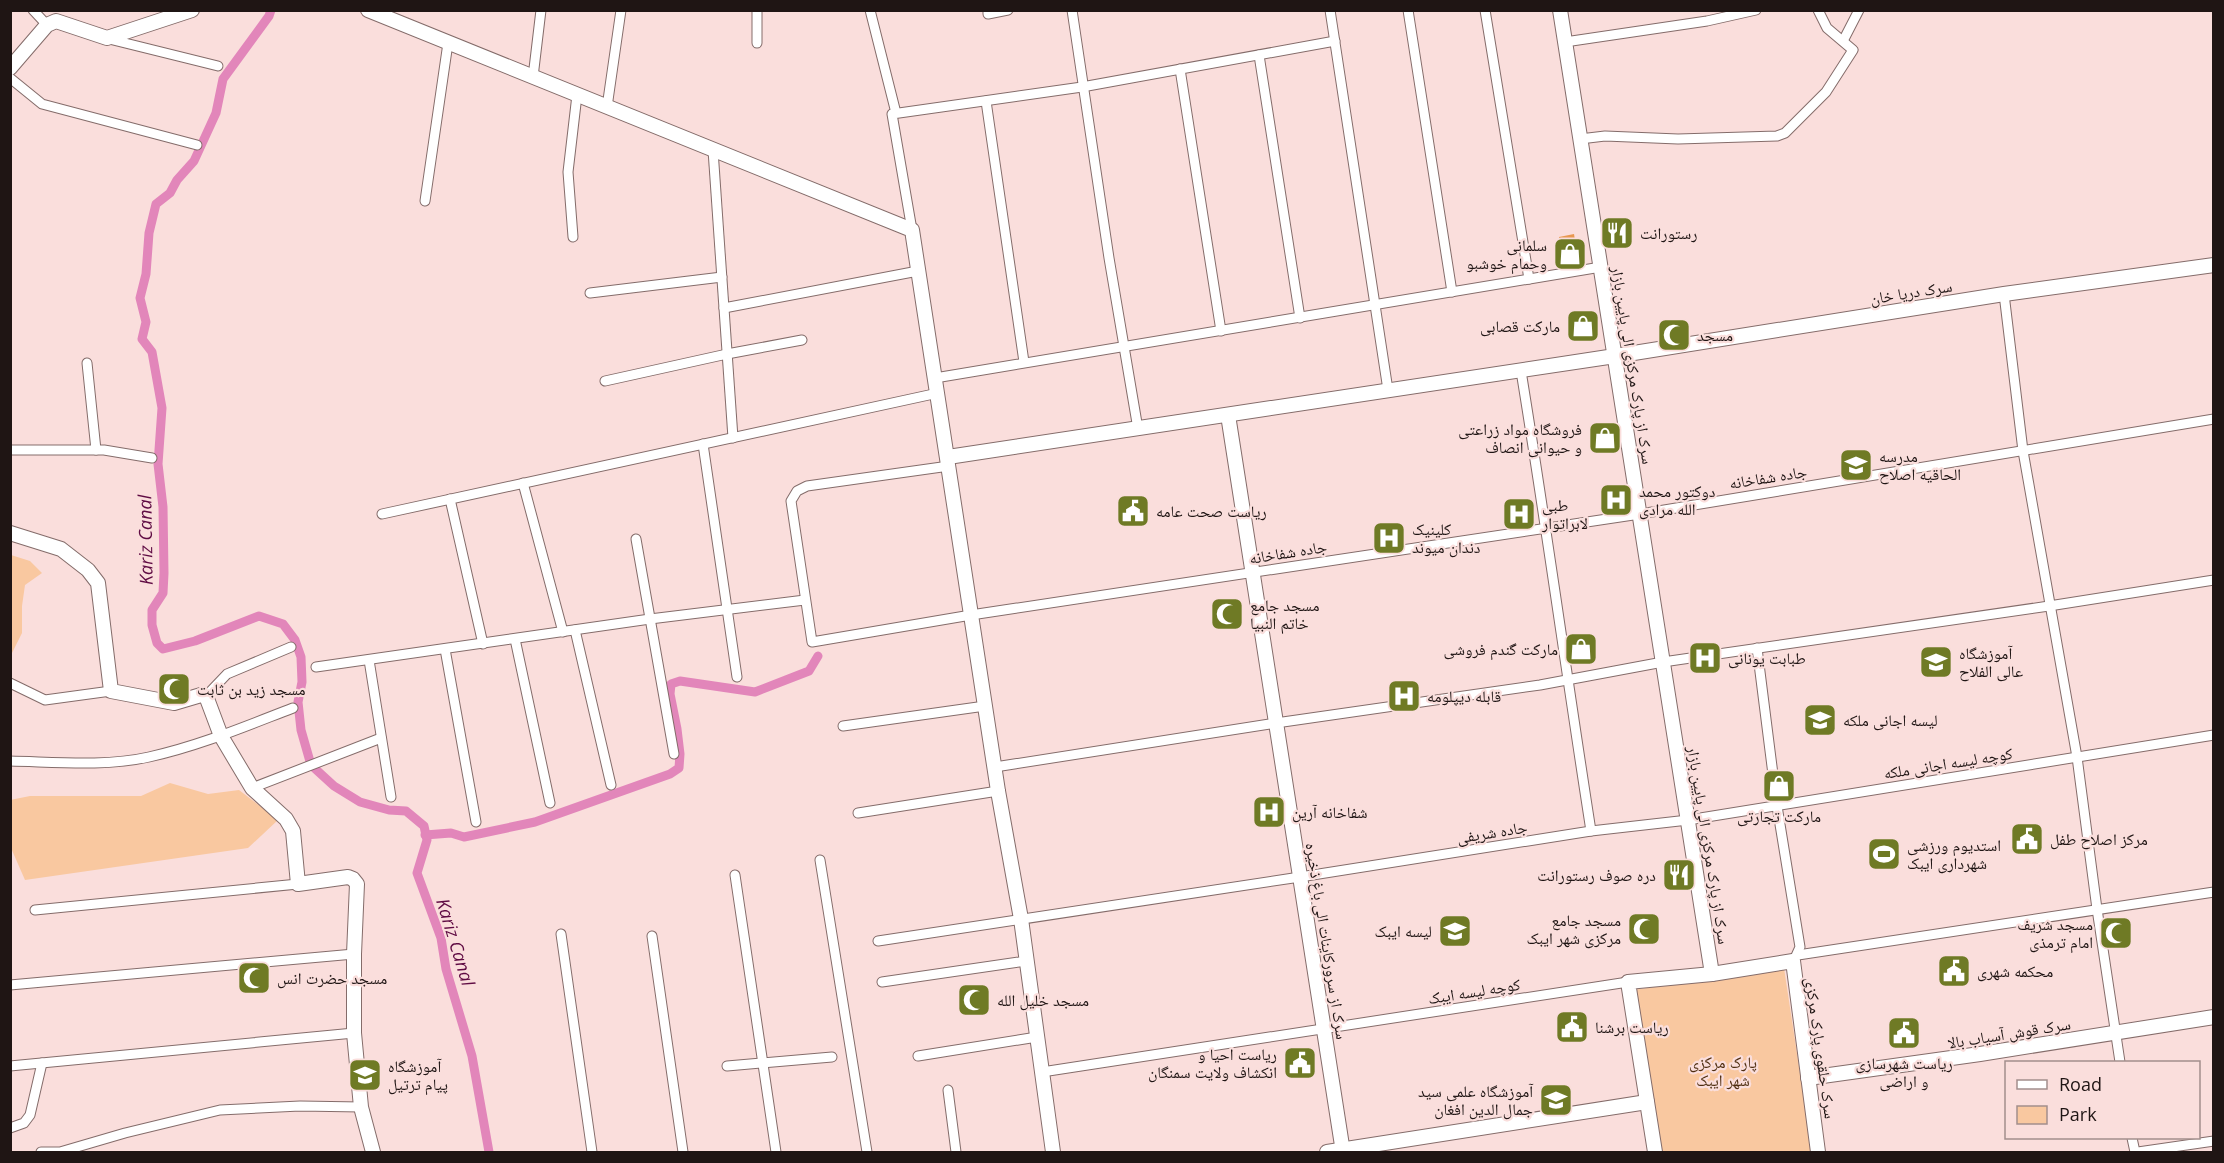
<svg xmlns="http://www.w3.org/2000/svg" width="2224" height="1163" viewBox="0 0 2224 1163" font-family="'Open Sans','Noto Naskh Arabic',sans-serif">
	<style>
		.green { fill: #f9c8a0 }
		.forest { fill: #e89851 }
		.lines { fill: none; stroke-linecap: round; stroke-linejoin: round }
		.canal { stroke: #e286ba; stroke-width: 9 }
		.street-casing { stroke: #846c6a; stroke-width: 11 }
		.secondary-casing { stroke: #846c6a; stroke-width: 16 }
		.street { stroke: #fff; stroke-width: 9 }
		.secondary { stroke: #fff; stroke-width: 14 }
		.labels { text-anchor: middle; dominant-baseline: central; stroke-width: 4.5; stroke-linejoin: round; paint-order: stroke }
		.poi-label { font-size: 16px; fill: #1f1514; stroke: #fadedc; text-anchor: start }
		.street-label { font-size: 16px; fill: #1f1514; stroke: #fadedc }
		.park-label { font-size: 16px; fill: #4f2e10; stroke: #fadedc }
		.water-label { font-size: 18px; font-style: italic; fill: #5f0b43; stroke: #fadedc }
	</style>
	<rect width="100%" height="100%" fill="#fadedc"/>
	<g class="green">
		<polygon points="11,555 30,561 42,573 25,585 22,606 22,633 11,655"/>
		<polygon points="170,783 208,794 239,790 278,820 248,848 25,880 11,848 10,800 30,796 141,796"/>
		<polygon points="1784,968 1812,1152 1658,1152 1633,990"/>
	</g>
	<polygon class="forest" points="1574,234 1577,253 1561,255 1559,237"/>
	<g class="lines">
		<g class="canal">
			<polyline points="271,10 269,16 223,79 216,113 194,161 177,180 170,193 156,204 149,233 146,274 140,298 146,322 142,339 152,352 162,408 158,464 163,507 164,573 163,593 152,610 152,625 157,643 163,649 195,641 259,616 283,624 295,640 301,657 302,682 298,702 301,730 311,765 334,786 360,802 389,810 406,811 424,826 427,840 417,873 441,938 446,969 472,1056 489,1152"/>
			<polyline points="425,835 451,833 464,837 535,822 670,774 679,768 680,754 677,729 670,694 671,684 680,681 755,692 809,671 818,656"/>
		</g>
		<g class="street-casing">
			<g id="street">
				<polyline points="33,10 47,25"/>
				<polyline points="870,10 896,113"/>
				<polyline points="988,10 988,14 1008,10"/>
				<polyline points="1072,10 1109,258 1138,429"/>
				<polyline points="1330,10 1388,390"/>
				<polyline points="1408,10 1452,292"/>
				<polyline points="1485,10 1529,279"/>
				<polyline points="109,39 218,66"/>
				<polyline points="1843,41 1859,10"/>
				<polyline points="1565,42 1707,21 1756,10"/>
				<polyline points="757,43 757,10"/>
				<polyline points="1259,55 1300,318"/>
				<polyline points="1180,69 1221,331"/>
				<polyline points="533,77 541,10"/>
				<polyline points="10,78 42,104 197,145"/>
				<polyline points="986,101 1024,362"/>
				<polyline points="607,107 621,10"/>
				<polyline points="1580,139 1605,136 1678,139 1777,136 1785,133 1826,92 1853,50 1827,28 1818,10"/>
				<polyline points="713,150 733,438"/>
				<polyline points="425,201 448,43"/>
				<polyline points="912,230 892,114 1082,87 1335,41"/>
				<polyline points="573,237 568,172 577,95"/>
				<polyline points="590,293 722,277"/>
				<polyline points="2004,294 2023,451 2077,757 2097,909 2120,1062"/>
				<polyline points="724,308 918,271"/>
				<polyline points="87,363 96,450"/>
				<path d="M1521,371C1546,524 1567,678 1591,831"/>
				<polyline points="935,378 1601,267"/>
				<polyline points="605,381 727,354 802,340"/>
				<polyline points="703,444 737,677"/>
				<polyline points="10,450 104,450 152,458"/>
				<polyline points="949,466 807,486 797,491 791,501 812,642 971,615 1640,514 2214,419"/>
				<polyline points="523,483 563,632"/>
				<polyline points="450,499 483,644"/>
				<polyline points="382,514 938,393"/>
				<polyline points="636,539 674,754"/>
				<polyline points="575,630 611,785"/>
				<polyline points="515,639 550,803"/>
				<polyline points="1757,648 1777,806 1800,947 1795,958"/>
				<polyline points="445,649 476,822"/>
				<polyline points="369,660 391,797"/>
				<polyline points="316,667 650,619 805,600"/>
				<polyline points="10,683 45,700 111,691"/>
				<polyline points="206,696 227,674 291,647"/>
				<polyline points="843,726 985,706"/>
				<path d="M10,761C55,762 105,767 149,757C199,746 246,726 293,708"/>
				<polyline points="995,767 1276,723 1540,685 1663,662 2049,606 2214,580"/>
				<polyline points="252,788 381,738"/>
				<polyline points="858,813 998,791"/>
				<polyline points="820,860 867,1152"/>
				<polyline points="735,875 776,1152"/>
				<polyline points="35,910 298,884"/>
				<polyline points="561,934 592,1152"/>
				<polyline points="652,936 683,1152"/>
				<polyline points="878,941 1300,877 1591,831 1688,820 2214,735"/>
				<polyline points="1798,955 2214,892"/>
				<polyline points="882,982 1026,961"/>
				<polyline points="10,985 354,954"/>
				<polyline points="918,1056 1037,1037"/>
				<polyline points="10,1066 354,1033"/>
				<polyline points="727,1066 832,1057"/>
				<polyline points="1042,1072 1628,982"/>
				<polyline points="948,1090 956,1152"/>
				<polyline points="10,1128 24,1123 30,1115 42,1063"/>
				<polyline points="2132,1138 2135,1152"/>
				<polyline points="41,1152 60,1152 125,1133 220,1110 300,1106 361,1107"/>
				<polyline points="2138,1152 2214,1141"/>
			</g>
		</g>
		<g class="secondary-casing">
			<g id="secondary">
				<polyline points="368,10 912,230 998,791 1021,919 1053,1152"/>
				<polyline points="1560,10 1712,974"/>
				<polyline points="10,68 47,25 56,21 107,38 192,10"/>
				<polyline points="1228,415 1343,1152"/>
				<polyline points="948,457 1615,356 2004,294 2214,265"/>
				<polyline points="10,533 61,549 88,570 98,583 111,691 174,703 201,695 206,696 221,736 252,788 286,819 293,831 298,884 348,877 353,879 357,884 354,954 354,1033 361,1107 373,1152"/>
				<polyline points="1808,1078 1980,1054 2214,1017"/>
				<polyline points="1327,1152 1647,1102"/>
				<polyline points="1655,1152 1628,982 1712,974 1793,961 1818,1152"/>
			</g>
		</g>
		<use href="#street" class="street"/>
		<use href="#secondary" class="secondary"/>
	</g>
	<defs>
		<g id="restaurant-square" transform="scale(1.725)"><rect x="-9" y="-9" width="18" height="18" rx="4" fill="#6f7a25" stroke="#fadedc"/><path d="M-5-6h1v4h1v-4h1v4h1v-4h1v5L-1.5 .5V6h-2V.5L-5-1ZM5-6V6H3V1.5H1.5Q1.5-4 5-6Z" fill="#fff"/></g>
		<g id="shop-square" transform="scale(1.725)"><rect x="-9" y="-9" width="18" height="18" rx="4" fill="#6f7a25" stroke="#fadedc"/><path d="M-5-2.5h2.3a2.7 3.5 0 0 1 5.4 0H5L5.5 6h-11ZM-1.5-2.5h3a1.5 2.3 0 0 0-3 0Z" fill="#fff"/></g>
		<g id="mosque-square" transform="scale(1.725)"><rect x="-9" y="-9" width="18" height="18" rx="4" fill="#6f7a25" stroke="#fadedc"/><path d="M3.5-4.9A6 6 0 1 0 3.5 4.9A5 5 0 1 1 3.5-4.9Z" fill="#fff"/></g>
		<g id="school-square" transform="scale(1.725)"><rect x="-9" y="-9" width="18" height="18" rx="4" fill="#6f7a25" stroke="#fadedc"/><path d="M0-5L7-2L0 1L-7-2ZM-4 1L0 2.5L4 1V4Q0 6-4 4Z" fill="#fff"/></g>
		<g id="hospital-square" transform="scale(1.725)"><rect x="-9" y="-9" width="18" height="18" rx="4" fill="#6f7a25" stroke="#fadedc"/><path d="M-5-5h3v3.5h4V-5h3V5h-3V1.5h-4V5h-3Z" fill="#fff"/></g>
		<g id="civic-square" transform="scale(1.725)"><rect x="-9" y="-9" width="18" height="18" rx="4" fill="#6f7a25" stroke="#fadedc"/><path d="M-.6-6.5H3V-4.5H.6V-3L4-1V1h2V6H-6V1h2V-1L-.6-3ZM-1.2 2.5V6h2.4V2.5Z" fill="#fff"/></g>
		<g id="stadium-square" transform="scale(1.725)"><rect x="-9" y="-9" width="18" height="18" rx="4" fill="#6f7a25" stroke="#fadedc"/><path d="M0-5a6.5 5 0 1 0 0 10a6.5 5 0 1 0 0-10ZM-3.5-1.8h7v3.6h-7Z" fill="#fff"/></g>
	</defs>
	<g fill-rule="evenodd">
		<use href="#restaurant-square" x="1617" y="233"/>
		<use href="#shop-square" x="1570" y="254"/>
		<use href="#shop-square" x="1583" y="326"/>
		<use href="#mosque-square" x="1674" y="335"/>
		<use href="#shop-square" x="1605" y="438"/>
		<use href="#school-square" x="1856" y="465"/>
		<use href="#hospital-square" x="1616" y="500"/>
		<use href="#civic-square" x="1133" y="511"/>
		<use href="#hospital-square" x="1519" y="514"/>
		<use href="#hospital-square" x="1389" y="538"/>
		<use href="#mosque-square" x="1227" y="614"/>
		<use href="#shop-square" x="1581" y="649"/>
		<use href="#hospital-square" x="1705" y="658"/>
		<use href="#school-square" x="1936" y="662"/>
		<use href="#mosque-square" x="174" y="689"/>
		<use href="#hospital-square" x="1404" y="696"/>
		<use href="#school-square" x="1820" y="720"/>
		<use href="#shop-square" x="1779" y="786"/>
		<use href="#hospital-square" x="1269" y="812"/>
		<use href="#civic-square" x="2027" y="839"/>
		<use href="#stadium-square" x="1884" y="854"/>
		<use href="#restaurant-square" x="1679" y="875"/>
		<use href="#mosque-square" x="1644" y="929"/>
		<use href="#school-square" x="1455" y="931"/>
		<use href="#mosque-square" x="2116" y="933"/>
		<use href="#civic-square" x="1954" y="971"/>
		<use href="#mosque-square" x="254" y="978"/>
		<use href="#mosque-square" x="974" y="1000"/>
		<use href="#civic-square" x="1572" y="1027"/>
		<use href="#civic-square" x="1904" y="1033"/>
		<use href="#civic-square" x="1300" y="1063"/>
		<use href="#school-square" x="365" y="1075"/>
		<use href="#school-square" x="1556" y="1100"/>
	</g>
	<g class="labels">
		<g class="poi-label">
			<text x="1640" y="233">رستورانت</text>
			<text x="1547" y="245" text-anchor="end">سلمانی<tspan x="1547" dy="18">وحمام خوشبو</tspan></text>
			<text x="1560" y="326" text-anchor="end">مارکت قصابی</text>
			<text x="1697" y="335">مسجد</text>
			<text x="1582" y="429" text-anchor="end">فروشگاه مواد زراعتی<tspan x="1582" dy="18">و حیوانی انصاف</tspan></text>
			<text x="1879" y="456">مدرسه<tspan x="1879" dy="18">الحاقیه اصلاح</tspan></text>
			<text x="1639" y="491">دوکتور محمد<tspan x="1639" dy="18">الله مرادی</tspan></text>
			<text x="1542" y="505">طبی<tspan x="1542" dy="18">لابراتوار</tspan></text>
			<text x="1156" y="511">ریاست صحت عامه</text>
			<text x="1412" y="529">کلینیک<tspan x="1412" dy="18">دندان میوند</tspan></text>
			<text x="1250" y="605">مسجد جامع<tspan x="1250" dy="18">خاتم النبیا</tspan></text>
			<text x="1558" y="649" text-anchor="end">مارکت گندم فروشی</text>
			<text x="1959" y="653">آموزشگاه<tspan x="1959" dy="18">عالی الفلاح</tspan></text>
			<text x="1728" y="658">طبابت یونانی</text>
			<text x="197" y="689">مسجد زید بن ثابت</text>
			<text x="1427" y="696">قابله دیپلومه</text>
			<text x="1843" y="720">لیسه اجانی ملکه</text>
			<text x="1292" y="812">شفاخانه آرین</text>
			<text x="1779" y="816" text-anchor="middle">مارکت تجارتی</text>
			<text x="2050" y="839">مرکز اصلاح طفل</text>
			<text x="1907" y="845">استدیوم ورزشی<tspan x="1907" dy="18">شهرداری ایبک</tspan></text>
			<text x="1656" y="875" text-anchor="end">دره صوف رستورانت</text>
			<text x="1621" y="920" text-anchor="end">مسجد جامع<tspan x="1621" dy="18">مرکزی شهر ایبک</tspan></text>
			<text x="2093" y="924" text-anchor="end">مسجد شریف<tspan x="2093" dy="18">امام ترمذی</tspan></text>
			<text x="1432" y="931" text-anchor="end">لیسه ایبک</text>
			<text x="1977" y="971">محکمه شهری</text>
			<text x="277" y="978">مسجد حضرت انس</text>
			<text x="997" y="1000">مسجد خلیل الله</text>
			<text x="1595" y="1027">ریاست برشنا</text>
			<text x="1277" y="1054" text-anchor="end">ریاست احیا و<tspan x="1277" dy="18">انکشاف ولایت سمنگان</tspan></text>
			<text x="1904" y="1063" text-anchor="middle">ریاست شهرسازی<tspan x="1904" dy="18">و اراضی</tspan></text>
			<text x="388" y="1066">آموزشگاه<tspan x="388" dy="18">پیام ترتیل</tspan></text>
			<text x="1533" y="1091" text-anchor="end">آموزشگاه علمی سید<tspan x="1533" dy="18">جمال الدین افغان</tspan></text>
		</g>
		<g class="street-label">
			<text transform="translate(1911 292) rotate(-9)">سرک دریا خان</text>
			<text transform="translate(1633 365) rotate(81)">سرک از پارک مرکزی الی پایین بازار</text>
			<text transform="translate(1768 477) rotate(-9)">جاده شفاخانه</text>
			<text transform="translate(1288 552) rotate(-9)">جاده شفاخانه</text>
			<text transform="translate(1948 763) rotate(-9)">کوچه لیسه اجانی ملکه</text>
			<text transform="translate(1492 832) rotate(-9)">جاده شریفی</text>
			<text transform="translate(1709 845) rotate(81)">سرک از پارک مرکزی الی پایین بازار</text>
			<text transform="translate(1327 941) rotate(81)">سرک از سرورکاینات الی باغ ذخیره</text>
			<text transform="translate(1474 991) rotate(-9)">کوچه لیسه ایبک</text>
			<text transform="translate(2009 1033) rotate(-9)">سرک قوش آسیاب بالا</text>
			<text transform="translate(1821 1048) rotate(82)">سرک حلقوی پارک مرکزی</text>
		</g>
		<g class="park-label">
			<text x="1723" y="1062">پارک مرکزی<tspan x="1723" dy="18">شهر ایبک</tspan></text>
		</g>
		<g class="water-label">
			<text transform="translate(145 540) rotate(-91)">Kariz Canal</text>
			<text transform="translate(456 942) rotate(73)">Kariz Canal</text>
		</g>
	</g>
	<rect width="2224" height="1163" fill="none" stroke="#1f1514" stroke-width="24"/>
	<rect x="2005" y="1061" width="195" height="78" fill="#fadedc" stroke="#a28e8c" stroke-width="1.5"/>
	<rect x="2017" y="1080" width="30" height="9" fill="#ffffff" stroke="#a28e8c" stroke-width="1.5"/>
	<text x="2059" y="1091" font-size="18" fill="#1f1514">Road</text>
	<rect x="2017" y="1106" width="30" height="18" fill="#f9c8a0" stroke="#a28e8c" stroke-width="1.5"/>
	<text x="2059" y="1121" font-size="18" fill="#1f1514">Park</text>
</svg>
